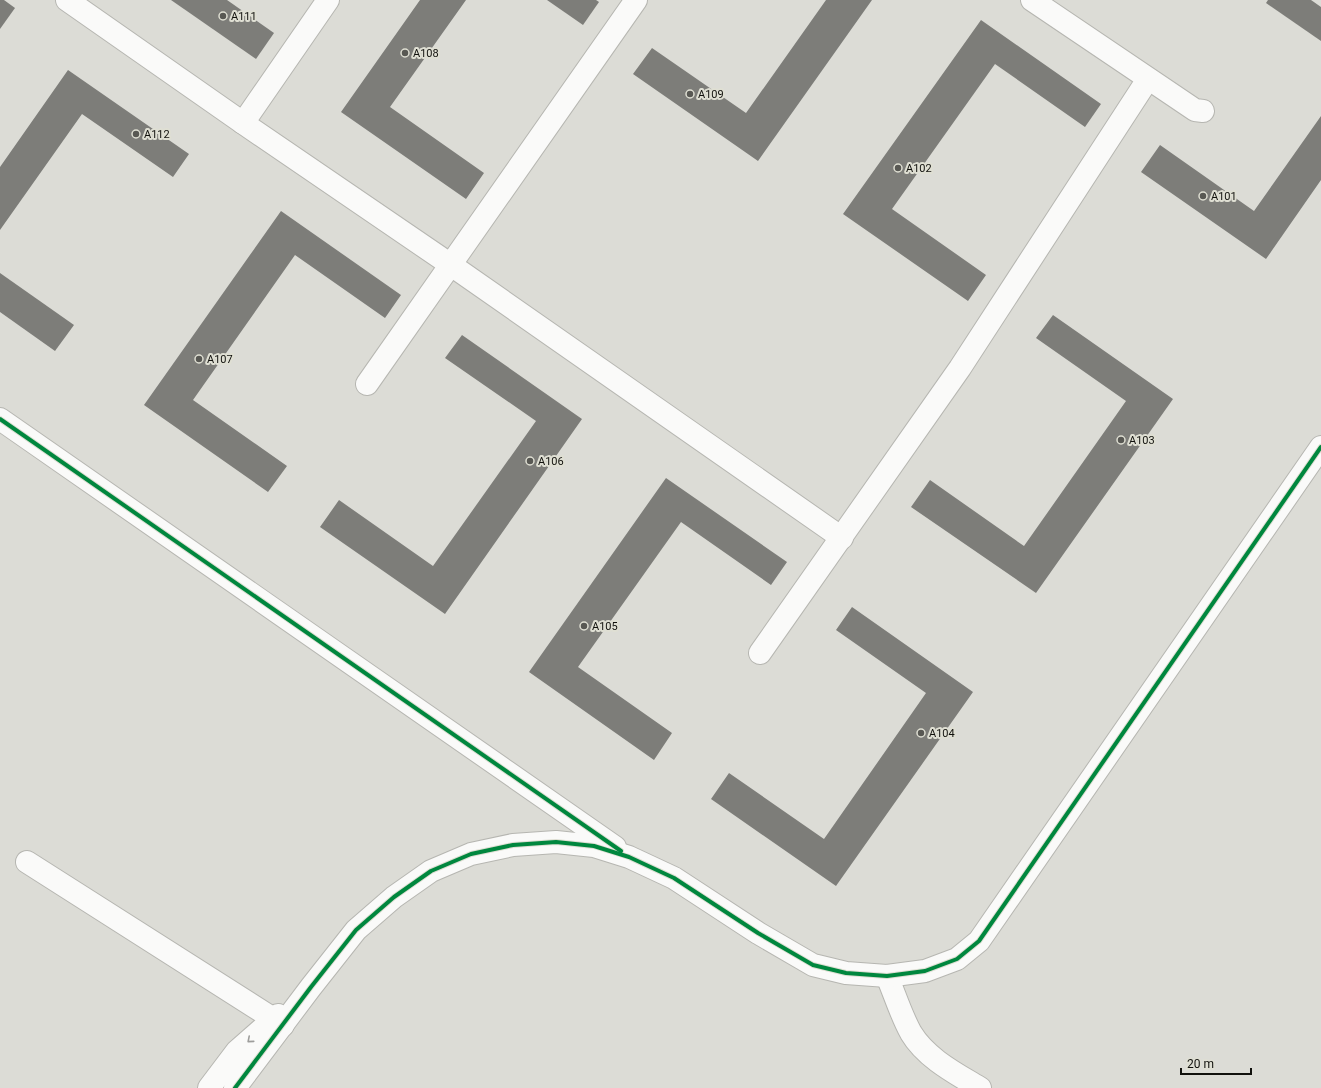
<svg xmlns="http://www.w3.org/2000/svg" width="1321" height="1088" viewBox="0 0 1321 1088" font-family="Roboto,sans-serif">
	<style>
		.building { fill: #7d7d79 }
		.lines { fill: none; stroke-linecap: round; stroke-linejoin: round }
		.minor-casing { stroke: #b6b6b1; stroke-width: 24 }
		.minor { stroke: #fafaf9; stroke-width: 22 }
		.cycleway-casing { stroke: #dfdfd3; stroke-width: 6 }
		.cycleway { stroke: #00873e; stroke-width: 4 }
		.oneway { stroke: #9d9d9b }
		.poi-dot { fill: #585853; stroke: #dfdfd3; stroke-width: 1.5 }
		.labels { text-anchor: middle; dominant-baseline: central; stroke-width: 4; stroke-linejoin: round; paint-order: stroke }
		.poi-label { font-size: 11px; fill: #11110d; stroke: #dfdfd3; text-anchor: start }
	</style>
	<rect width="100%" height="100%" fill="#dcdcd6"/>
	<g class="building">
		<polygon points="0,0 4,0 15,8 0,29"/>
		<polygon points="171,0 227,0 274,33 256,59"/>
		<polygon points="420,0 466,0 390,107 484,173 466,199 341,112"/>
		<polygon points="547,0 596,0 599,2 583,25"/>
		<polygon points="826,0 872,0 758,161 633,74 652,48 746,113"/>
		<polygon points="1268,0 1311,0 1321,7 1321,41 1266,3"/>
		<polygon points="981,20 1101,104 1085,127 995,64 892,209 986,275 968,301 843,214"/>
		<polygon points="68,70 189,154 173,177 82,114 0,230 0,167"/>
		<polygon points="1321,116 1321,180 1266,259 1141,172 1160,145 1254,211"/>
		<polygon points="281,211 401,295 385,318 295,255 193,400 287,466 268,492 144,405"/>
		<polygon points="0,273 74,325 55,351 0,312"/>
		<polygon points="1053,315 1173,399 1036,593 911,507 930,480 1024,546 1126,401 1036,338"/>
		<polygon points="462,335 582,419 445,614 320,527 339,500 433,566 536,421 445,358"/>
		<polygon points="666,478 787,562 771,585 681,522 578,667 672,733 654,760 529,672"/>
		<polygon points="852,607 973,692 836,886 711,799 729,773 824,839 926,693 836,630"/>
	</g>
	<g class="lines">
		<g class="minor-casing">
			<g id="minor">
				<polyline points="67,0 243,123 451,265 842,538"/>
				<polyline points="1032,0 1195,110 1203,111"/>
				<polyline points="243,123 328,0"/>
				<polyline points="367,384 636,0"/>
				<polyline points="0,419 615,847"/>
				<polyline points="760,653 960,368 1148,79"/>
				<polyline points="27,862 283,1025"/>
				<path d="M887,976C895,995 901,1015 911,1033C926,1058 955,1073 980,1088"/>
				<polyline points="209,1088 237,1051 278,1015"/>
				<polyline points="235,1088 311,987 356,930 394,897 431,871 471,854 513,845 556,842 594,846 629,857 674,878 758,933 813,965 846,973 887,976 925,971 957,959 979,941 1321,447"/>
			</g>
		</g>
		<use href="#minor" class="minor"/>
		<g class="cycleway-casing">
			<g id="cycleway">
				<polyline points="0,419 621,851"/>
				<polyline points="235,1088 311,987 356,930 394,897 431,871 471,854 513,845 556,842 594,846 629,857 674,878 758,933 813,965 846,973 887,976 925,971 957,959 979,941 1321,447"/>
			</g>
		</g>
		<use href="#cycleway" class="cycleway"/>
	</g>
	<defs><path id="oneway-chevron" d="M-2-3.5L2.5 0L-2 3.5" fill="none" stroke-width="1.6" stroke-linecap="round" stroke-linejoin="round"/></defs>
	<use class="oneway" href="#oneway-chevron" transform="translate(250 1040) rotate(139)"/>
	<g class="poi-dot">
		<circle cx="223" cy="16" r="4"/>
		<circle cx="405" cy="53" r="4"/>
		<circle cx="690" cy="94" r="4"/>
		<circle cx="136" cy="134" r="4"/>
		<circle cx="898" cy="168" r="4"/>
		<circle cx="1203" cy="196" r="4"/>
		<circle cx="199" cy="359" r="4"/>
		<circle cx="1121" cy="440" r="4"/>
		<circle cx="530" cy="461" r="4"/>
		<circle cx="584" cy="626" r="4"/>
		<circle cx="921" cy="733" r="4"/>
	</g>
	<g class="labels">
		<g class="poi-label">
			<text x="231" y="16">A111</text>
			<text x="413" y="53">A108</text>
			<text x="698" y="94">A109</text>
			<text x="144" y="134">A112</text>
			<text x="906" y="168">A102</text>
			<text x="1211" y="196">A101</text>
			<text x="207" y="359">A107</text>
			<text x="1129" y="440">A103</text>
			<text x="538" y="461">A106</text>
			<text x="592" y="626">A105</text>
			<text x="929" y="733">A104</text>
		</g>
	</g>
	<path d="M1181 1068v6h70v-6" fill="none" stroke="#11110d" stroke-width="2"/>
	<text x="1187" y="1068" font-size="12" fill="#11110d" stroke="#dfdfd3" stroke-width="3" paint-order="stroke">20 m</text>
</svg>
